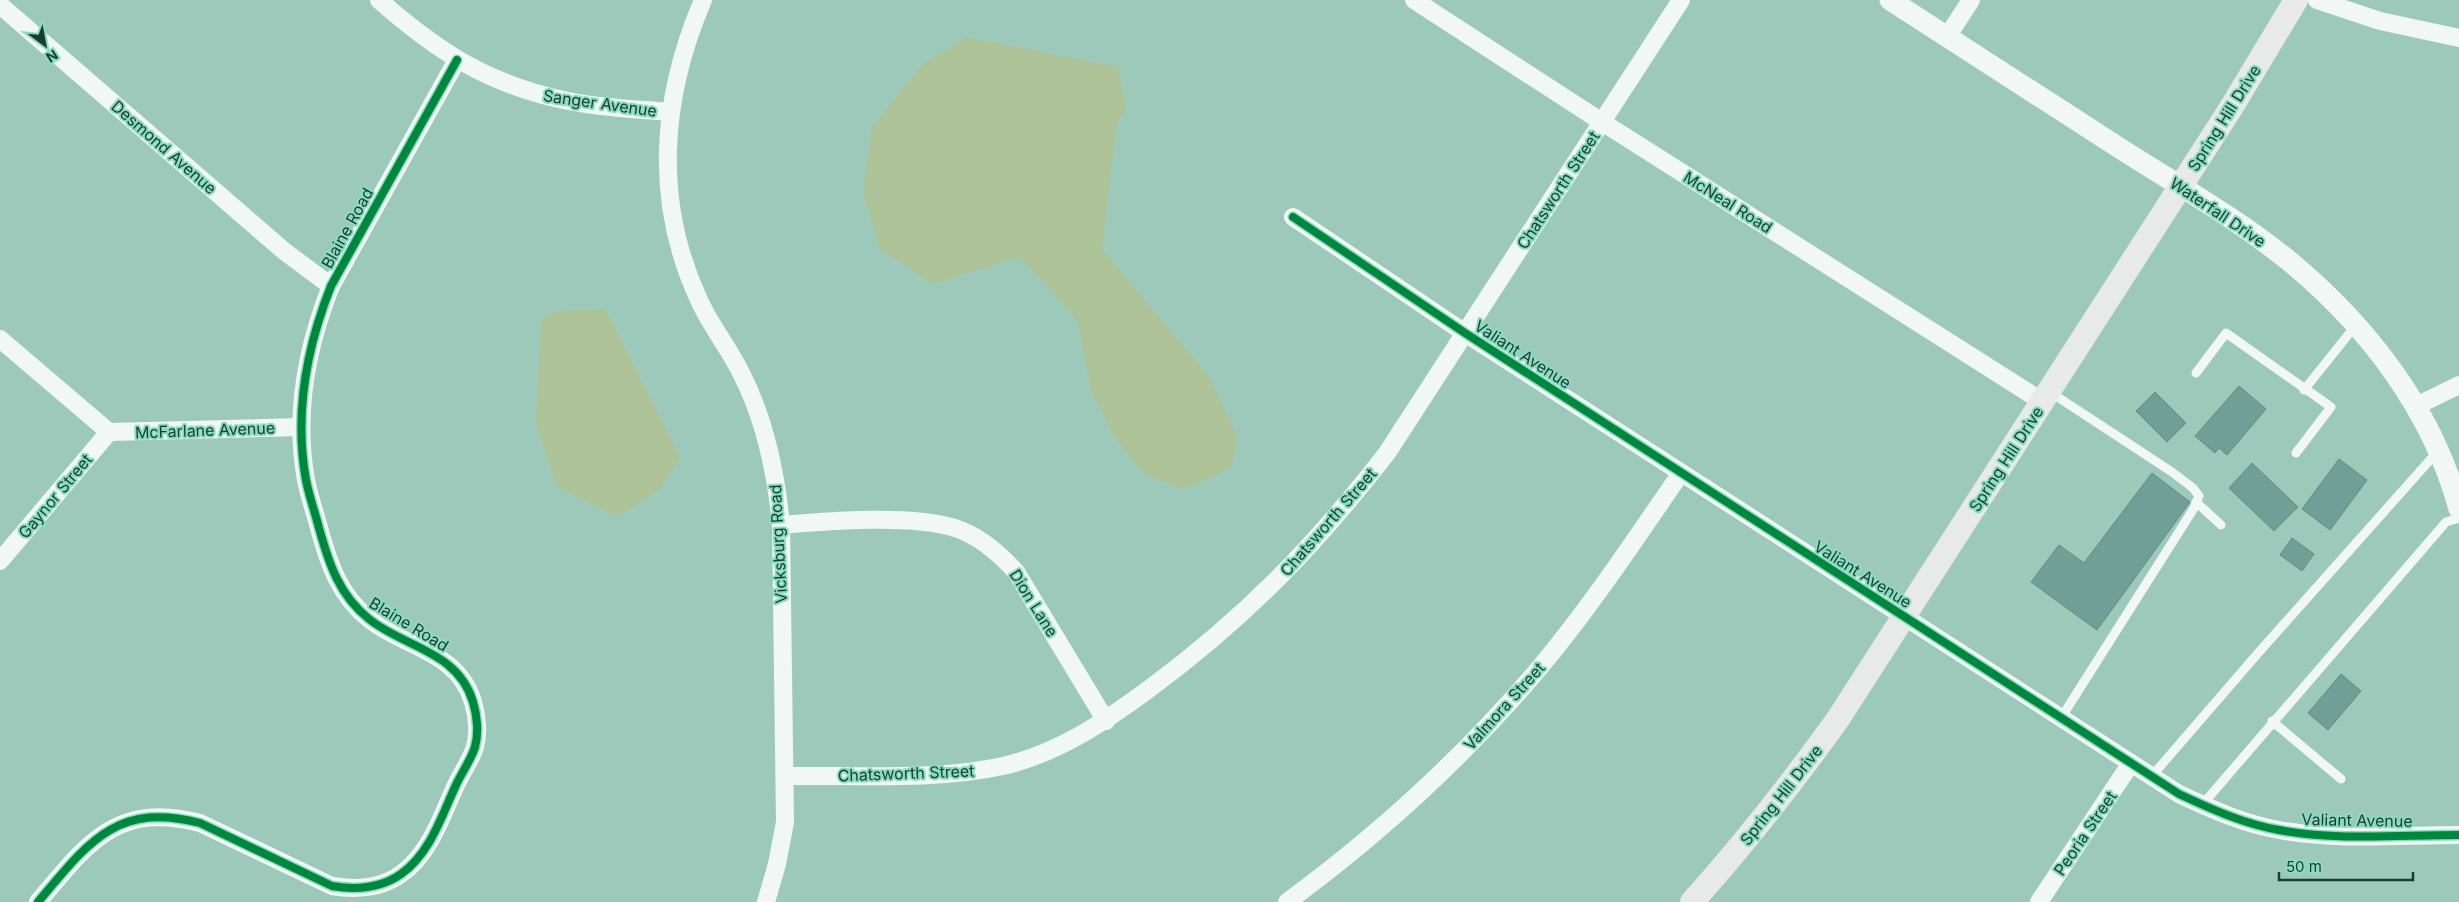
<svg xmlns="http://www.w3.org/2000/svg" width="2459" height="902" viewBox="0 0 2459 902" font-family="Inter,sans-serif">
	<style>
		.green { fill: #adc397 }
		.building { fill: #719e96; stroke: #628c84 }
		.lines { fill: none; stroke-linecap: round; stroke-linejoin: round }
		.service { stroke: #f0f7f5; stroke-width: 9 }
		.minor { stroke: #f0f7f5; stroke-width: 18 }
		.tertiary { stroke: #f0f7f5; stroke-width: 21 }
		.secondary { stroke: #e8eaea; stroke-width: 24 }
		.cycleway-casing { stroke: #8adcc0; stroke-width: 11 }
		.cycleway { stroke: #00873e; stroke-width: 8 }
		.labels { text-anchor: middle; dominant-baseline: central; stroke-width: 4; stroke-linejoin: round; paint-order: stroke }
		.street-label { font-size: 16px; fill: #1a3d32; stroke: #8adcc0 }
	</style>
	<rect width="100%" height="100%" fill="#9dc9ba"/>
	<g class="green">
		<polygon points="966,37 1118,67 1126,111 1117,121 1102,249 1210,378 1237,435 1232,468 1184,489 1145,475 1116,439 1091,391 1078,324 1069,310 1020,257 933,284 880,249 863,192 872,127 923,64"/>
		<polygon points="605,309 680,457 660,489 617,517 557,487 536,422 541,320 556,311"/>
	</g>
	<g class="building">
		<polygon points="2239,386 2266,409 2227,455 2219,448 2215,453 2195,436"/>
		<polygon points="2155,392 2186,423 2167,442 2136,411"/>
		<polygon points="2339,459 2367,480 2330,530 2302,509"/>
		<polygon points="2252,463 2298,507 2274,531 2229,488"/>
		<polygon points="2152,473 2190,502 2097,630 2031,582 2059,545 2084,563"/>
		<polygon points="2292,538 2314,554 2302,571 2280,555"/>
		<polygon points="2341,674 2361,691 2328,730 2308,713"/>
	</g>
	<g class="lines">
		<g class="service">
			<polyline points="2196,373 2226,333 2331,407 2296,453"/>
			<polyline points="2304,390 2356,325"/>
			<polyline points="2050,392 2172,472 2193,488 2199,496 2194,508 2061,718"/>
			<polyline points="2196,502 2221,525"/>
			<polyline points="2272,721 2341,779"/>
			<polyline points="2151,777 2259,652 2438,451"/>
			<polyline points="2202,805 2446,522 2459,518"/>
		</g>
		<g class="minor">
			<path d="M379,0C438,52 489,85 568,101C601,108 636,109 670,112"/>
			<path d="M703,0C661,98 653,201 699,300C711,327 730,349 742,375C766,422 776,473 781,525L785,822L777,864L766,902"/>
			<polyline points="1414,0 1602,122 2043,402"/>
			<polyline points="2317,0 2380,21 2459,38"/>
			<polyline points="0,5 284,251 331,286"/>
			<polyline points="1947,37 1971,0"/>
			<path d="M1293,217L1465,333L2179,794C2211,809 2244,824 2279,830C2338,841 2400,835 2459,835"/>
			<polyline points="0,339 109,432"/>
			<polyline points="2416,406 2459,385"/>
			<polyline points="109,432 301,427"/>
			<path d="M781,525C828,521 911,514 955,528C980,536 999,553 1016,572L1106,721"/>
			<polyline points="0,561 109,432"/>
			<path d="M785,776C856,775 934,781 1003,766C1059,753 1104,722 1149,689C1245,618 1314,547 1387,453L1681,0"/>
			<path d="M38,902C87,844 116,801 200,823L332,886C356,890 380,889 401,874C430,854 442,815 456,785C462,772 471,760 475,747C479,733 477,715 473,702C458,651 405,648 369,619C339,595 329,564 319,528C315,512 309,496 306,480C294,414 306,349 331,286L457,60"/>
			<path d="M1287,902C1381,833 1466,755 1541,666C1592,605 1636,538 1681,473"/>
			<polyline points="2039,902 2131,763"/>
		</g>
		<path class="tertiary" d="M1890,0C1967,50 2044,99 2121,149C2179,186 2241,221 2294,265C2370,329 2433,412 2459,509"/>
		<path class="secondary" d="M1692,902C1745,843 1792,783 1838,719L2231,108L2296,0"/>
		<g class="cycleway-casing">
			<g id="cycleway">
				<path d="M1293,217L1465,333L2179,794C2211,809 2244,824 2279,830C2338,841 2400,835 2459,835"/>
				<path d="M38,902C87,844 116,801 200,823L332,886C356,890 380,889 401,874C430,854 442,815 456,785C462,772 471,760 475,747C479,733 477,715 473,702C458,651 405,648 369,619C339,595 329,564 319,528C315,512 309,496 306,480C294,414 306,349 331,286L457,60"/>
			</g>
		</g>
		<use href="#cycleway" class="cycleway"/>
	</g>
	<g class="labels">
		<g class="street-label">
			<text transform="translate(600 103) rotate(8)">Sanger Avenue</text>
			<text transform="translate(2224 118) rotate(-58)">Spring Hill Drive</text>
			<text transform="translate(164 147) rotate(41)">Desmond Avenue</text>
			<text transform="translate(1558 190) rotate(-57)">Chatsworth Street</text>
			<text transform="translate(1728 202) rotate(32)">McNeal Road</text>
			<text transform="translate(2218 212) rotate(34)">Waterfall Drive</text>
			<text transform="translate(347 228) rotate(-61)">Blaine Road</text>
			<text transform="translate(1523 354) rotate(33)">Valiant Avenue</text>
			<text transform="translate(205 430) rotate(-2)">McFarlane Avenue</text>
			<text transform="translate(2006 459) rotate(-57)">Spring Hill Drive</text>
			<text transform="translate(55 496) rotate(-50)">Gaynor Street</text>
			<text transform="translate(1328 522) rotate(-49)">Chatsworth Street</text>
			<text transform="translate(778 544) rotate(-93)">Vicksburg Road</text>
			<text transform="translate(1863 574) rotate(32)">Valiant Avenue</text>
			<text transform="translate(1034 603) rotate(58)">Dion Lane</text>
			<text transform="translate(409 624) rotate(31)">Blaine Road</text>
			<text transform="translate(1504 706) rotate(-48)">Valmora Street</text>
			<text transform="translate(906 773) rotate(-2)">Chatsworth Street</text>
			<text transform="translate(1781 795) rotate(-52)">Spring Hill Drive</text>
			<text transform="translate(2357 820) rotate(1)">Valiant Avenue</text>
			<text transform="translate(2085 833) rotate(-56)">Peoria Street</text>
		</g>
	</g>
	<g transform="translate(45 45) rotate(148)" stroke="#8adcc0" stroke-width="4" paint-order="stroke">
	<path d="M0-4L9 19L0 12L-9 19Z" fill="#1a3d32"/>
	<text y="-8" font-size="14" font-weight="bold" text-anchor="middle" fill="#1a3d32">N</text>
	</g>
	<path d="M2279 872v8h134v-8" fill="none" stroke="#1a3d32" stroke-width="2.5"/>
	<text x="2286" y="872" font-size="15" fill="#1a3d32" stroke="#8adcc0" stroke-width="4" paint-order="stroke">50 m</text>
</svg>
